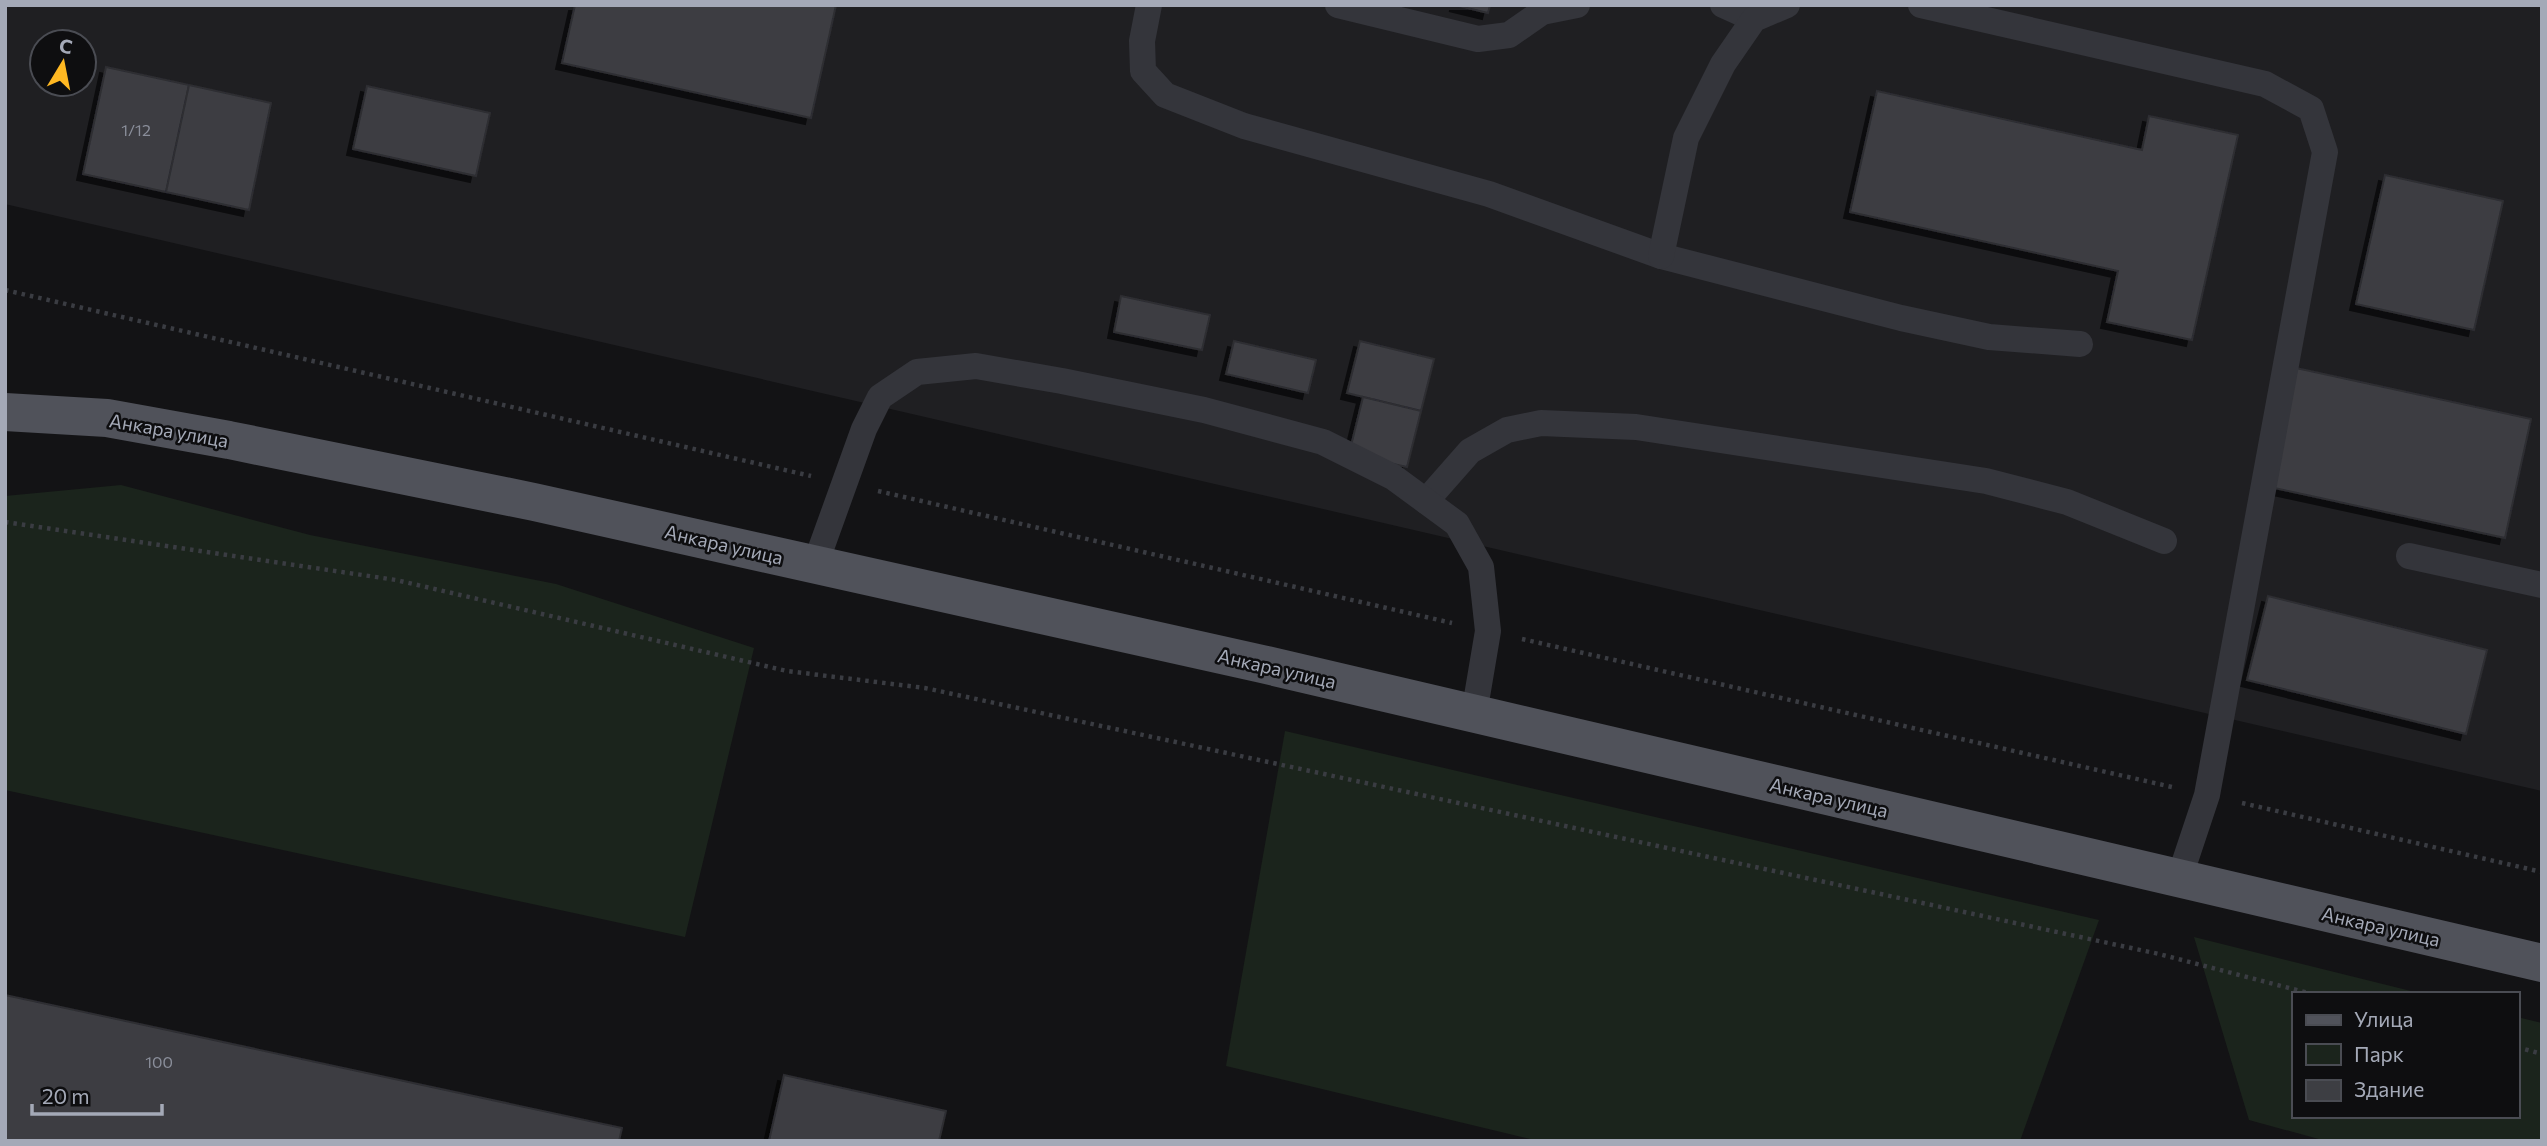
<svg xmlns="http://www.w3.org/2000/svg" width="2547" height="1146" viewBox="0 0 2547 1146" font-family="Commissioner,sans-serif">
	<style>
		.built { fill: #1f1f22; fill-rule: evenodd }
		.green { fill: #1b241c }
		.building { fill: #3d3e43; stroke: #2d2d32; stroke-width: 2; filter: url(#shadow) }
		.lines { fill: none; stroke-linecap: round; stroke-linejoin: round }
		.path { stroke: #3a3c42; stroke-width: 4.5; stroke-dasharray: 3.5 5; stroke-linecap: butt }
		.lane { stroke: #34353b; stroke-width: 26 }
		.primary { stroke: #50525a; stroke-width: 38 }
		.labels { text-anchor: middle; dominant-baseline: central; stroke-width: 5; stroke-linejoin: round; paint-order: stroke }
		.number-label { font-size: 16px; fill: #8a8e9a }
		.street-label { font-size: 19px; fill: #a4a9b7; stroke: #0e0e10 }
	</style>
	<defs>
		<filter id="shadow"><feDropShadow dx="-6" dy="6" stdDeviation="0" flood-color="#0009"/></filter>
	</defs>
	<rect width="100%" height="100%" fill="#131315"/>
	<path class="built" d="M5,5H2542V791L5,204ZM42,42H84V84H42Z"/>
	<g class="green">
		<polygon points="121,485 310,535 556,584 754,648 685,937 5,790 5,496"/>
		<polygon points="1285,731 2099,920 2020,1141 1539,1141 1226,1066"/>
		<polygon points="2194,937 2423,994 2293,994 2293,1116 2517,1116 2517,1017 2542,1023 2542,1141 2326,1141 2249,1120"/>
	</g>
	<g class="building">
		<polygon points="575,5 836,5 811,118 562,63"/>
		<polygon points="1455,5 1490,5 1488,13"/>
		<polygon points="106,67 189,85 166,192 83,174"/>
		<polygon points="189,85 271,103 249,210 166,192"/>
		<polygon points="367,86 490,113 476,176 353,149"/>
		<polygon points="1877,91 2142,150 2149,116 2238,135 2192,340 2107,322 2118,271 1850,212"/>
		<polygon points="2385,175 2503,201 2474,330 2356,304"/>
		<polygon points="1121,296 1210,315 1202,350 1114,332"/>
		<polygon points="1234,341 1316,360 1308,393 1226,374"/>
		<polygon points="1360,341 1434,359 1421,411 1347,393"/>
		<polygon points="2296,368 2531,419 2505,538 2270,487"/>
		<polygon points="1363,397 1421,411 1407,467 1349,454"/>
		<polygon points="2268,596 2487,650 2466,734 2247,680"/>
		<polygon points="5,995 622,1128 619,1141 5,1141"/>
		<polygon points="784,1075 946,1111 939,1141 769,1141"/>
	</g>
	<g class="lines">
		<g class="path">
			<polyline points="5,290 811,476"/>
			<polyline points="878,491 1452,623"/>
			<polyline points="5,522 396,580 787,671 925,688 2159,954 2312,994"/>
			<polyline points="1522,639 2172,787"/>
			<polyline points="2242,803 2542,872"/>
			<polyline points="2517,1047 2542,1054"/>
		</g>
		<g class="lane">
			<polyline points="1149,5 1142,41 1143,71 1165,95 1244,126 1489,194 1661,256 1901,318 1989,337 2080,344"/>
			<polyline points="1338,5 1478,39 1509,35 1542,12 1577,5"/>
			<polyline points="1723,5 1754,19"/>
			<polyline points="1921,5 2265,84 2311,109 2325,152 2207,795 2179,879"/>
			<polyline points="1661,256 1686,138 1723,64 1754,19 1787,5"/>
			<polyline points="1426,501 1470,451 1507,430 1541,423 1636,427 1986,481 2067,502 2164,541"/>
			<polyline points="2409,556 2542,585"/>
			<polyline points="815,565 864,429 880,397 917,372 976,366 1062,381 1204,410 1323,442 1393,477 1457,524 1481,567 1488,631 1474,714"/>
		</g>
		<polyline class="primary" points="5,412 107,418 229,440 534,502 1262,664 2542,963"/>
	</g>
	<g class="labels">
		<g class="number-label">
			<text x="136" y="129">1/12</text>
			<text x="159" y="1061">100</text>
		</g>
		<g class="street-label">
			<text transform="translate(169 430) rotate(10)">Анкара улица</text>
			<text transform="translate(724 544) rotate(13)">Анкара улица</text>
			<text transform="translate(1277 668) rotate(13)">Анкара улица</text>
			<text transform="translate(1829 797) rotate(13)">Анкара улица</text>
			<text transform="translate(2381 926) rotate(13)">Анкара улица</text>
		</g>
	</g>
	<rect width="2547" height="1146" fill="none" stroke="#a4a9b7" stroke-width="14"/>
	<rect x="2292" y="992" width="228" height="126" fill="#0e0e10" stroke="#4a4c53" stroke-width="2"/>
	<rect x="2306" y="1015" width="35" height="10" fill="#50525a" stroke="#4a4c53" stroke-width="2"/>
	<text x="2354" y="1027" font-size="21" fill="#a4a9b7">Улица</text>
	<rect x="2306" y="1044" width="35" height="21" fill="#1b241c" stroke="#4a4c53" stroke-width="2"/>
	<text x="2354" y="1062" font-size="21" fill="#a4a9b7">Парк</text>
	<rect x="2306" y="1080" width="35" height="21" fill="#3d3e43" stroke="#4a4c53" stroke-width="2"/>
	<text x="2354" y="1097" font-size="21" fill="#a4a9b7">Здание</text>
	<g transform="translate(63 63) rotate(10)"><circle r="33" fill="#0e0e10" stroke="#4a4c53" stroke-width="2"/>
	<path d="M0-5L12 26L0 18L-12 26Z" fill="#ffb822"/>
	<text y="-10" font-size="19" font-weight="bold" text-anchor="middle" fill="#a4a9b7">С</text>
	</g>
	<path d="M32 1104v10h130v-10" fill="none" stroke="#a4a9b7" stroke-width="3.5"/>
	<text x="42" y="1104" font-size="21" fill="#a4a9b7" stroke="#0e0e10" stroke-width="5" paint-order="stroke">20 m</text>
</svg>
